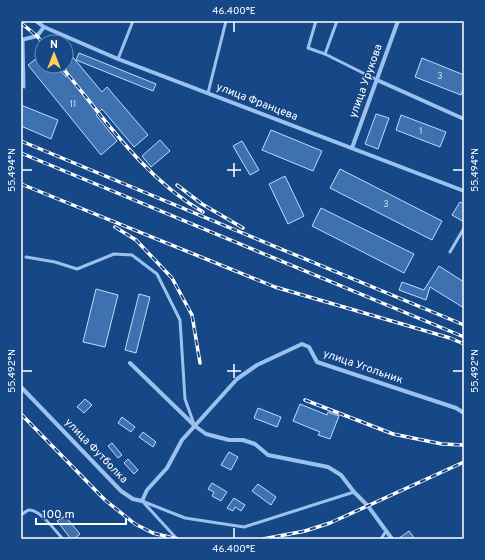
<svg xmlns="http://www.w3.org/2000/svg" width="485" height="560" viewBox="0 0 485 560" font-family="Overpass,sans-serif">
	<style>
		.building { fill: #3e71b0; stroke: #c1dbfa }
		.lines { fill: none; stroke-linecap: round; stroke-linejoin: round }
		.lane { stroke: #9bc1ee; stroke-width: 3 }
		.street { stroke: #9bc1ee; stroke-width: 4 }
		.rail-casing { stroke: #fff; stroke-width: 3.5 }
		.rail { stroke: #164786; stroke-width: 2; stroke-dasharray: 6; stroke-linecap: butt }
		.ticks { fill: none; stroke: #fff; stroke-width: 1.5 }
		.labels { text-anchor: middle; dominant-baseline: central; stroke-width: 3; stroke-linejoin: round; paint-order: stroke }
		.number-label { font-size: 9px; fill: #cfdceb }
		.street-label { font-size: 11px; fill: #fff; stroke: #164786 }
		.neatline { fill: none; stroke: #fff; stroke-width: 1.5 }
		.ticks-label { font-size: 10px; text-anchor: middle; fill: #fff }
	</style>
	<rect width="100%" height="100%" fill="#164786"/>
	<g class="building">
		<polygon points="79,53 156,84 153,91 76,60"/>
		<polygon points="42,54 42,66 57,66 66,77 66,59 71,55 102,92 107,87 148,135 134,147 102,109 96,115 117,141 101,155 28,65"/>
		<polygon points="422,58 464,75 464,87 461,95 415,77"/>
		<polygon points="21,105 58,120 51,139 21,126"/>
		<polygon points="376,114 389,118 378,149 365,144"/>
		<polygon points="401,115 446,132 440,147 396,130"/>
		<polygon points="271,130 322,151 313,171 262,150"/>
		<polygon points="160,140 170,151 151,167 142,156"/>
		<polygon points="242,141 259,170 250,175 233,146"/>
		<polygon points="340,169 442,221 432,240 330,188"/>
		<polygon points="285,176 304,216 288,224 269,184"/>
		<polygon points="460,202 464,204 464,222 452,215"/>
		<polygon points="321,208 414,254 404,273 312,226"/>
		<polygon points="439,266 464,282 464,308 430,287 426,300 399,290 402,282 424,290"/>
		<polygon points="96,289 118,295 105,347 83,342"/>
		<polygon points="139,294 150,297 136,353 125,350"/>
		<polygon points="85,399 92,405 84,413 77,407"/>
		<polygon points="300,404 327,415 328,412 339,416 330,439 318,435 320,432 293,421"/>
		<polygon points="258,408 281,417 277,427 254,418"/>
		<polygon points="122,417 135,427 131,432 118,423"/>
		<polygon points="143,432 156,442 153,447 139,437"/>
		<polygon points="112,443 122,455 118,458 108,446"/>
		<polygon points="229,452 238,457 231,470 221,465"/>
		<polygon points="128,459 138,470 134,474 124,463"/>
		<polygon points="212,483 227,492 221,501 212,496 214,492 208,489"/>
		<polygon points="258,484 276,497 271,505 252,491"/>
		<polygon points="234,498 245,505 241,511 235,507 233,511 227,508"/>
		<polygon points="65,516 80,534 74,539 71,539 57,521"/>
		<polygon points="409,531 415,539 398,539"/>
	</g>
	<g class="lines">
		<g class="lane">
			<polyline points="316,21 308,48 325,54"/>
			<polyline points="337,21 325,54 377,80"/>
			<polyline points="23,40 24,87"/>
			<polyline points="118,59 133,21"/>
			<polyline points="208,93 226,21"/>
			<polyline points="450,252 464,228"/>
			<polyline points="26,257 55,262 77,269 114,254 132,255 157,274 180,320 185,399 194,424"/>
			<polyline points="142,501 185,518 244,527 354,492"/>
			<polyline points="144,503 177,539"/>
			<path d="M21,515C24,513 26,511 29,510C40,509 56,532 63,539"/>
			<polyline points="381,539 386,531"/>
		</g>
		<g class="street">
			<polyline points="36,21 44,27 118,59 464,191"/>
			<polyline points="21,40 37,36 44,27"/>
			<polyline points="377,80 464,119"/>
			<polyline points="352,148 398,21"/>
			<polyline points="130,363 195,426 206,434 229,440 243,440 255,444 268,455 328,467 341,475 354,492 368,506 392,539"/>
			<polyline points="21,387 121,491 133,499 142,501 147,490 167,468 182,440 237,379 257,365 302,344 309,347 317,362 456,408 464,413"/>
		</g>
		<g class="rail-casing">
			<g id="rail">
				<polyline points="21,23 37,36 42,42"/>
				<path d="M61,66C104,118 144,178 203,212"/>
				<polyline points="21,141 464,325"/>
				<polyline points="21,153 464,337"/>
				<polyline points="21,184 275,287 450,338 464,344"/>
				<polyline points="177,185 202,204 243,228"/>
				<polyline points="115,227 136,240 172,278 192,315 200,363"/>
				<polyline points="305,400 393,434 442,444 464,445"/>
				<polyline points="21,414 105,500 135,524 153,533 177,539"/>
				<polyline points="263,539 305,531 330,523 464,462"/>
			</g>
		</g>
		<use href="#rail" class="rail"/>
	</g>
	<path class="ticks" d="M234,22V32M234,163V177M22,170H32M227,170H241M453,170H463M234,364V378M22,371H32M227,371H241M453,371H463M234,528V538"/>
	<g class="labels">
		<g class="number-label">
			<text x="440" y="76">3</text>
			<text x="73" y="104">11</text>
			<text x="421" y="131">1</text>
			<text x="386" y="204">3</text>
		</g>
		<g class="street-label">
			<text transform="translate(366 81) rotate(-70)">улица Урукова</text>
			<text transform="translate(257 102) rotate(21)">улица Францева</text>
			<text transform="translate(363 367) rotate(19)">улица Угольник</text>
			<text transform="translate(96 451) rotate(46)">улица Футболка</text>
		</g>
	</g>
	<rect width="485" height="560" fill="none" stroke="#164786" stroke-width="44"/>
	<g transform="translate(54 54)"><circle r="19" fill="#164786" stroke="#7391b6"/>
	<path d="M0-3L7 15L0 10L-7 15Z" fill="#ffce58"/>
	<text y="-6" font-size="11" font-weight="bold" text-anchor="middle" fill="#ffffff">N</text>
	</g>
	<path d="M36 518v6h90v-6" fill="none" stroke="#ffffff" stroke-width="2"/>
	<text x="42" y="518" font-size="12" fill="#ffffff" stroke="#164786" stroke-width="3" paint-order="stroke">100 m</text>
	<rect x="22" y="22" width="441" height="516" class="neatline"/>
	<g class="ticks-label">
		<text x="234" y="14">46.400°E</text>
		<text transform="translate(11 170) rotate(-90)" y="4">55.494°N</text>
		<text transform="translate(474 170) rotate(-90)" y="4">55.494°N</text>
		<text transform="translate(11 371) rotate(-90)" y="4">55.492°N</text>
		<text transform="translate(474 371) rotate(-90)" y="4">55.492°N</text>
		<text x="234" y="552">46.400°E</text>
	</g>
</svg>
